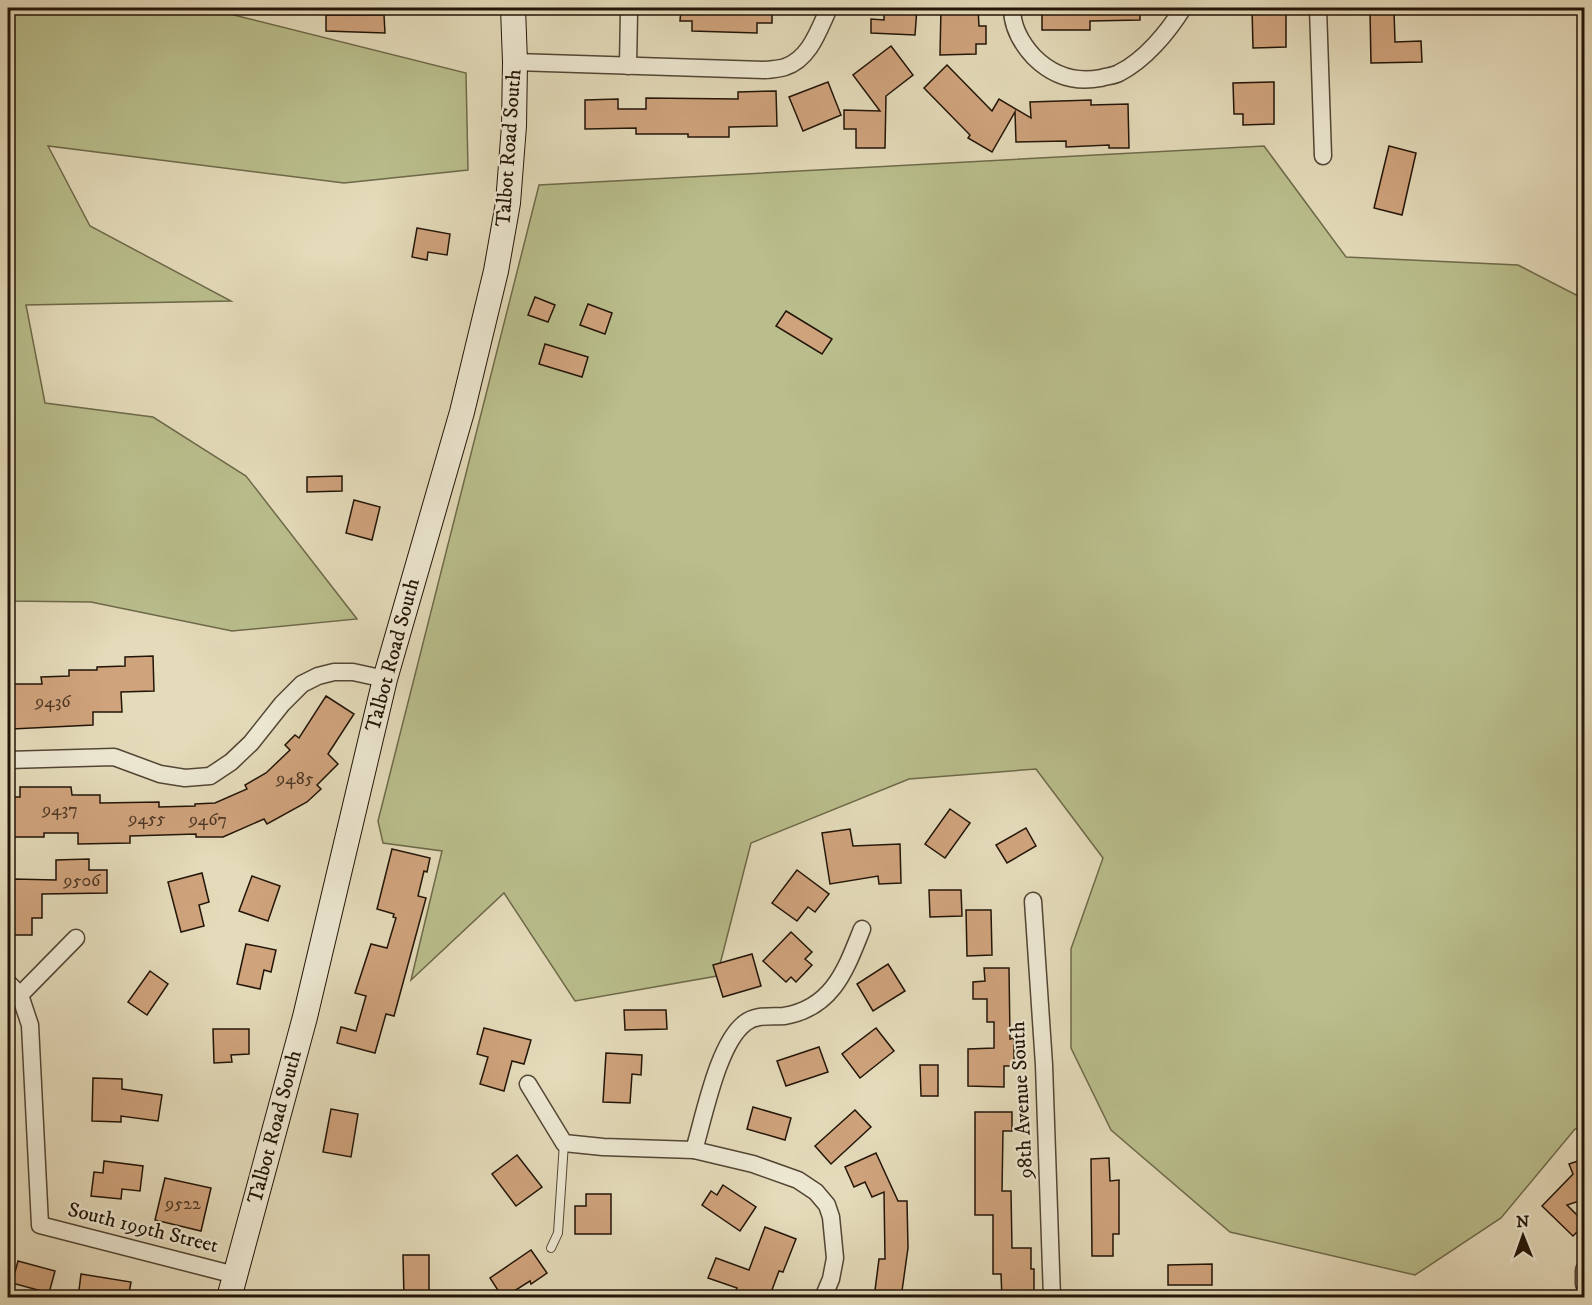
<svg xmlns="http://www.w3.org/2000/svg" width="1592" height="1305" viewBox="0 0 1592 1305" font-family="'IM FELL DW Pica',serif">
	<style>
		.green { fill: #b9be8c; stroke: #6e6a4a; stroke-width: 1.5 }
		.building { fill: #cfa37c; stroke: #231508; stroke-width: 1.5 }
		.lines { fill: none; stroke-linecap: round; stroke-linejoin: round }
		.lane-casing { stroke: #534634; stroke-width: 10 }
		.street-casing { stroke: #534634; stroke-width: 19 }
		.secondary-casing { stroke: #231508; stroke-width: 26 }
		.lane { stroke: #ede8d2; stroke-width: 8 }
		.street { stroke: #ede8d2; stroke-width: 16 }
		.secondary { stroke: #ede8d2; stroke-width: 24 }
		.labels { text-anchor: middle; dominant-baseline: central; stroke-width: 4.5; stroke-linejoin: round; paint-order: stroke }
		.number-label { font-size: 18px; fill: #4e3825 }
		.street-label { font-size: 21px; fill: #231508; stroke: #ede8d2 }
	</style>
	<rect width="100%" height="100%" fill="#e4dbba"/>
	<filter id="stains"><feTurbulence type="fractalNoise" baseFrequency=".00333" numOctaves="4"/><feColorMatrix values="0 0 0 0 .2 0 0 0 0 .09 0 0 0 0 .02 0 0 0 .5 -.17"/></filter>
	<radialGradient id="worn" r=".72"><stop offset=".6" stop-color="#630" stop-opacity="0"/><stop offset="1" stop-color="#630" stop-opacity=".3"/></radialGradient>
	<g class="green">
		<polygon points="8,8 228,8 230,14 466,73 468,170 344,183 48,146 90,226 231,301 26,305 45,403 153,417 246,476 357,619 232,631 91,602 8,601"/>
		<polygon points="1264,146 1346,257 1518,265 1584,299 1584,1129 1575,1129 1501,1218 1415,1275 1230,1232 1111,1130 1071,1048 1071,949 1103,858 1036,769 909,779 751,843 717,976 575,1001 504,893 411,980 442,851 383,843 378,821 539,185"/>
	</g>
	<g class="building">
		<polygon points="681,8 772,8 772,23 757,23 757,33 692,31 692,21 680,21"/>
		<polygon points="884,8 917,8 915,35 871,33 871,19 884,20"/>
		<polygon points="941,8 978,8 979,26 986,26 986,44 976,44 976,54 940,55"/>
		<polygon points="1042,8 1140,8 1140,20 1090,21 1090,30 1042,30"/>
		<polygon points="1252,8 1286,8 1286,47 1253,48"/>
		<polygon points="1394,11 1395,42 1421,41 1422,62 1371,63 1370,12"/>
		<polygon points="326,15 384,15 385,33 326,31"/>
		<polygon points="891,46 913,75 886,96 885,148 856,148 856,129 844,129 844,110 880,111 853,75"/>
		<polygon points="947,65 992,111 999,99 1031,118 1030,102 1091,100 1091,105 1128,104 1129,148 1109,148 1109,145 1066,147 1066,141 1016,142 1015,112 992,152 968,138 970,135 924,88"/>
		<polygon points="828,82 841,115 803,131 789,97"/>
		<polygon points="1274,82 1274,124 1243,125 1243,114 1234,114 1233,83"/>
		<polygon points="776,91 777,126 729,127 729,137 688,137 688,134 636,134 636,128 585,129 585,100 618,99 618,109 646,109 646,98 738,99 738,92"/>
		<polygon points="1389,146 1416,153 1402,215 1374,208"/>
		<polygon points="417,228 450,234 447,255 428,252 427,260 412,257"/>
		<polygon points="535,297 555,305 548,322 528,315"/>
		<polygon points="588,304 612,313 605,334 580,325"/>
		<polygon points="786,311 832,339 822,354 776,326"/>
		<polygon points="545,344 588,357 582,377 539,364"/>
		<polygon points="342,476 342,491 307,492 307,477"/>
		<polygon points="354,500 380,507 372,540 346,533"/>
		<polygon points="153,656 154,691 121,692 122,712 93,712 93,725 12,729 12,684 42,684 41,677 69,676 69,670 97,670 97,667 125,666 125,657"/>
		<polygon points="326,696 354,714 328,754 338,764 317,785 321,789 307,802 267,824 264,819 223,837 196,837 196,834 130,836 130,843 78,844 78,833 44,833 44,837 8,837 8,797 20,797 20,787 71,787 72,795 100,795 100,803 159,802 159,807 195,806 195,804 215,803 247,789 245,785 266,773 290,750 285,745 295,735 299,738"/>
		<polygon points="950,809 970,823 945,858 925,844"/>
		<polygon points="1026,828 1036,846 1007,863 996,845"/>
		<polygon points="850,829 853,846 900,844 901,883 879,884 878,876 830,884 822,833"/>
		<polygon points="392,849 430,858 427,872 424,871 418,896 426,898 394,1016 386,1014 375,1053 337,1043 341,1027 356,1031 366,996 355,993 371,944 387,948 396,918 393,917 394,914 377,909"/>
		<polygon points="89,859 89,870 107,870 107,893 42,894 42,918 32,918 32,935 13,935 14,879 56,880 56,860"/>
		<polygon points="797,870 829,894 815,912 808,907 797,921 772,903"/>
		<polygon points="202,873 209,902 199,905 204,926 181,932 168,882"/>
		<polygon points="252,876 280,886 268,921 239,911"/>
		<polygon points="929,890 961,890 962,916 930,917"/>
		<polygon points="966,910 991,910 992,955 967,956"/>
		<polygon points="791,932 812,952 805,959 812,965 796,982 791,977 786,982 763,961"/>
		<polygon points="246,944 276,950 271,972 264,970 260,989 237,984"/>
		<polygon points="752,954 761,986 723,997 713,965"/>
		<polygon points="888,964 905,991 873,1011 857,984"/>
		<polygon points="984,968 1009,968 1010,1039 1014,1038 1014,1066 1004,1066 1004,1087 968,1086 968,1049 994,1048 994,1022 987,1022 987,999 973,999 973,982 985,981"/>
		<polygon points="150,971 168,984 147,1015 128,1002"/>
		<polygon points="624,1010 666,1010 667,1029 625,1030"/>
		<polygon points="484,1028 531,1040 524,1064 512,1061 504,1091 480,1084 488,1057 477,1054"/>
		<polygon points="876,1028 894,1051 860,1078 842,1054"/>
		<polygon points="213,1029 249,1029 249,1054 231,1055 232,1062 214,1063"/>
		<polygon points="819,1047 828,1072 786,1086 777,1061"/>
		<polygon points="606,1053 642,1055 641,1075 632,1074 630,1103 603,1102"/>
		<polygon points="920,1065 938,1065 938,1096 921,1096"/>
		<polygon points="93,1078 122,1079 122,1089 162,1095 158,1121 121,1116 121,1122 92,1121"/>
		<polygon points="753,1107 791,1118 785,1140 747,1129"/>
		<polygon points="331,1109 358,1114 351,1157 323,1152"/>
		<polygon points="855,1110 871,1127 831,1164 815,1146"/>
		<polygon points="975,1112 1012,1112 1012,1131 1003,1131 1002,1191 1011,1191 1012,1248 1031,1248 1031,1269 1034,1269 1034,1298 1002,1298 1001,1274 993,1274 993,1215 975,1215"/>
		<polygon points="876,1153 898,1201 907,1201 908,1248 901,1298 874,1298 879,1259 885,1259 884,1192 872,1197 865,1182 854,1187 845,1167"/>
		<polygon points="517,1155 542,1187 516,1206 492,1174"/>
		<polygon points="1109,1158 1110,1181 1119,1180 1119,1234 1113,1234 1113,1256 1092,1256 1091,1159"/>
		<polygon points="1584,1159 1584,1201 1582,1200 1567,1205 1584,1222 1584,1225 1573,1236 1542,1206 1573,1174 1569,1164"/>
		<polygon points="104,1161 143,1166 140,1191 122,1189 121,1199 91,1196 94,1172 103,1173"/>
		<polygon points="165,1178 211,1188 201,1231 155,1220"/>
		<polygon points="723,1185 756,1207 740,1231 702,1205 711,1191 717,1195"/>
		<polygon points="586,1194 611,1194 611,1234 575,1234 575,1206 586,1206"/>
		<polygon points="765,1227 796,1239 783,1272 779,1271 769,1298 734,1298 737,1288 708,1278 716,1258 749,1270"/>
		<polygon points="531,1250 547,1273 531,1284 530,1281 503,1298 490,1278"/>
		<polygon points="403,1255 429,1255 429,1298 404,1298"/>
		<polygon points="18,1261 55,1271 49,1293 12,1283"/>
		<polygon points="1212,1264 1212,1285 1168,1285 1168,1265"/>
		<polygon points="81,1274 131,1282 128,1298 78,1298"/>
	</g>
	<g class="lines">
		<g class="lane-casing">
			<polyline id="lane" points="551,1248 558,1233 564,1143"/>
		</g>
		<g class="street-casing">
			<g id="street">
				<path d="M1012,8C1012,27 1021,43 1034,57C1053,76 1075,83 1101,78C1107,76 1114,76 1119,73C1145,60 1168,32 1183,8"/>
				<polyline points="1318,8 1323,156"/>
				<path d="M515,62L766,70C772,69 780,69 785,67C810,59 819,29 829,8"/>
				<polyline points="628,66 629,12"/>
				<polyline points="8,760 114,757 160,774 185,778 210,776 231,762 251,743 282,704 302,684 318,676 334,672 353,672 385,679"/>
				<polyline points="1033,901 1044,1065 1052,1298"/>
				<polyline points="8,983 20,995 76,938"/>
				<polyline points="20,995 30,1025 40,1225 235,1275"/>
				<polyline points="528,1084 564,1143 603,1147 694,1150 753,1164 798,1180 816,1192 827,1205 831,1217 835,1258 831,1279 823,1298"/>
				<path d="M694,1150C704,1117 718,1043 745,1023C756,1014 771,1017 784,1016C833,1008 846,969 862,929"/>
				<polyline points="1584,1270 1584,1284"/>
			</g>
		</g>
		<g class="secondary-casing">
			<polyline id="secondary" points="229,1298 305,1017 385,679 462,412 496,271 508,203 514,126 515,62 513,8"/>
		</g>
		<use href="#lane" class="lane"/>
		<use href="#street" class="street"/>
		<use href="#secondary" class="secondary"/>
	</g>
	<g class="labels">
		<g class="number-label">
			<text x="53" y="702">9436</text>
			<text x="295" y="779">9485</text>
			<text x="60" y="810">9437</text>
			<text x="147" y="819">9455</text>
			<text x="208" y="820">9467</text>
			<text x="82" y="881">9506</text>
			<text x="183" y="1204">9522</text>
		</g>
		<g class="street-label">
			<text transform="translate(509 148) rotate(-86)">Talbot Road South</text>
			<text transform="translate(393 655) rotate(-75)">Talbot Road South</text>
			<text transform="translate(1022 1100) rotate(-93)">98th Avenue South</text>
			<text transform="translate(275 1127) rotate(-75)">Talbot Road South</text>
			<text transform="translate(143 1228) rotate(14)">South 199th Street</text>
		</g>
	</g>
	<rect width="1592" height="1305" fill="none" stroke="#e4dbba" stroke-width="30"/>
	<rect x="9" y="9" width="1574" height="1287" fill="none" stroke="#231508" stroke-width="3"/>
	<rect x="15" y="15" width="1562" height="1275" fill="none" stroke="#231508" stroke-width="1.5"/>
	<g transform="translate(1523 1236) rotate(359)" stroke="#ede8d2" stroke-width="4.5" paint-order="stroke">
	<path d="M0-4.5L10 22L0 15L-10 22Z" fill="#231508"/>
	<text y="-9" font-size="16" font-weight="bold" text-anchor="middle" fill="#231508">N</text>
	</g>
	<rect width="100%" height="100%" filter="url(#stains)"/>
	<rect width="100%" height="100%" fill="url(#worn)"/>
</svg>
